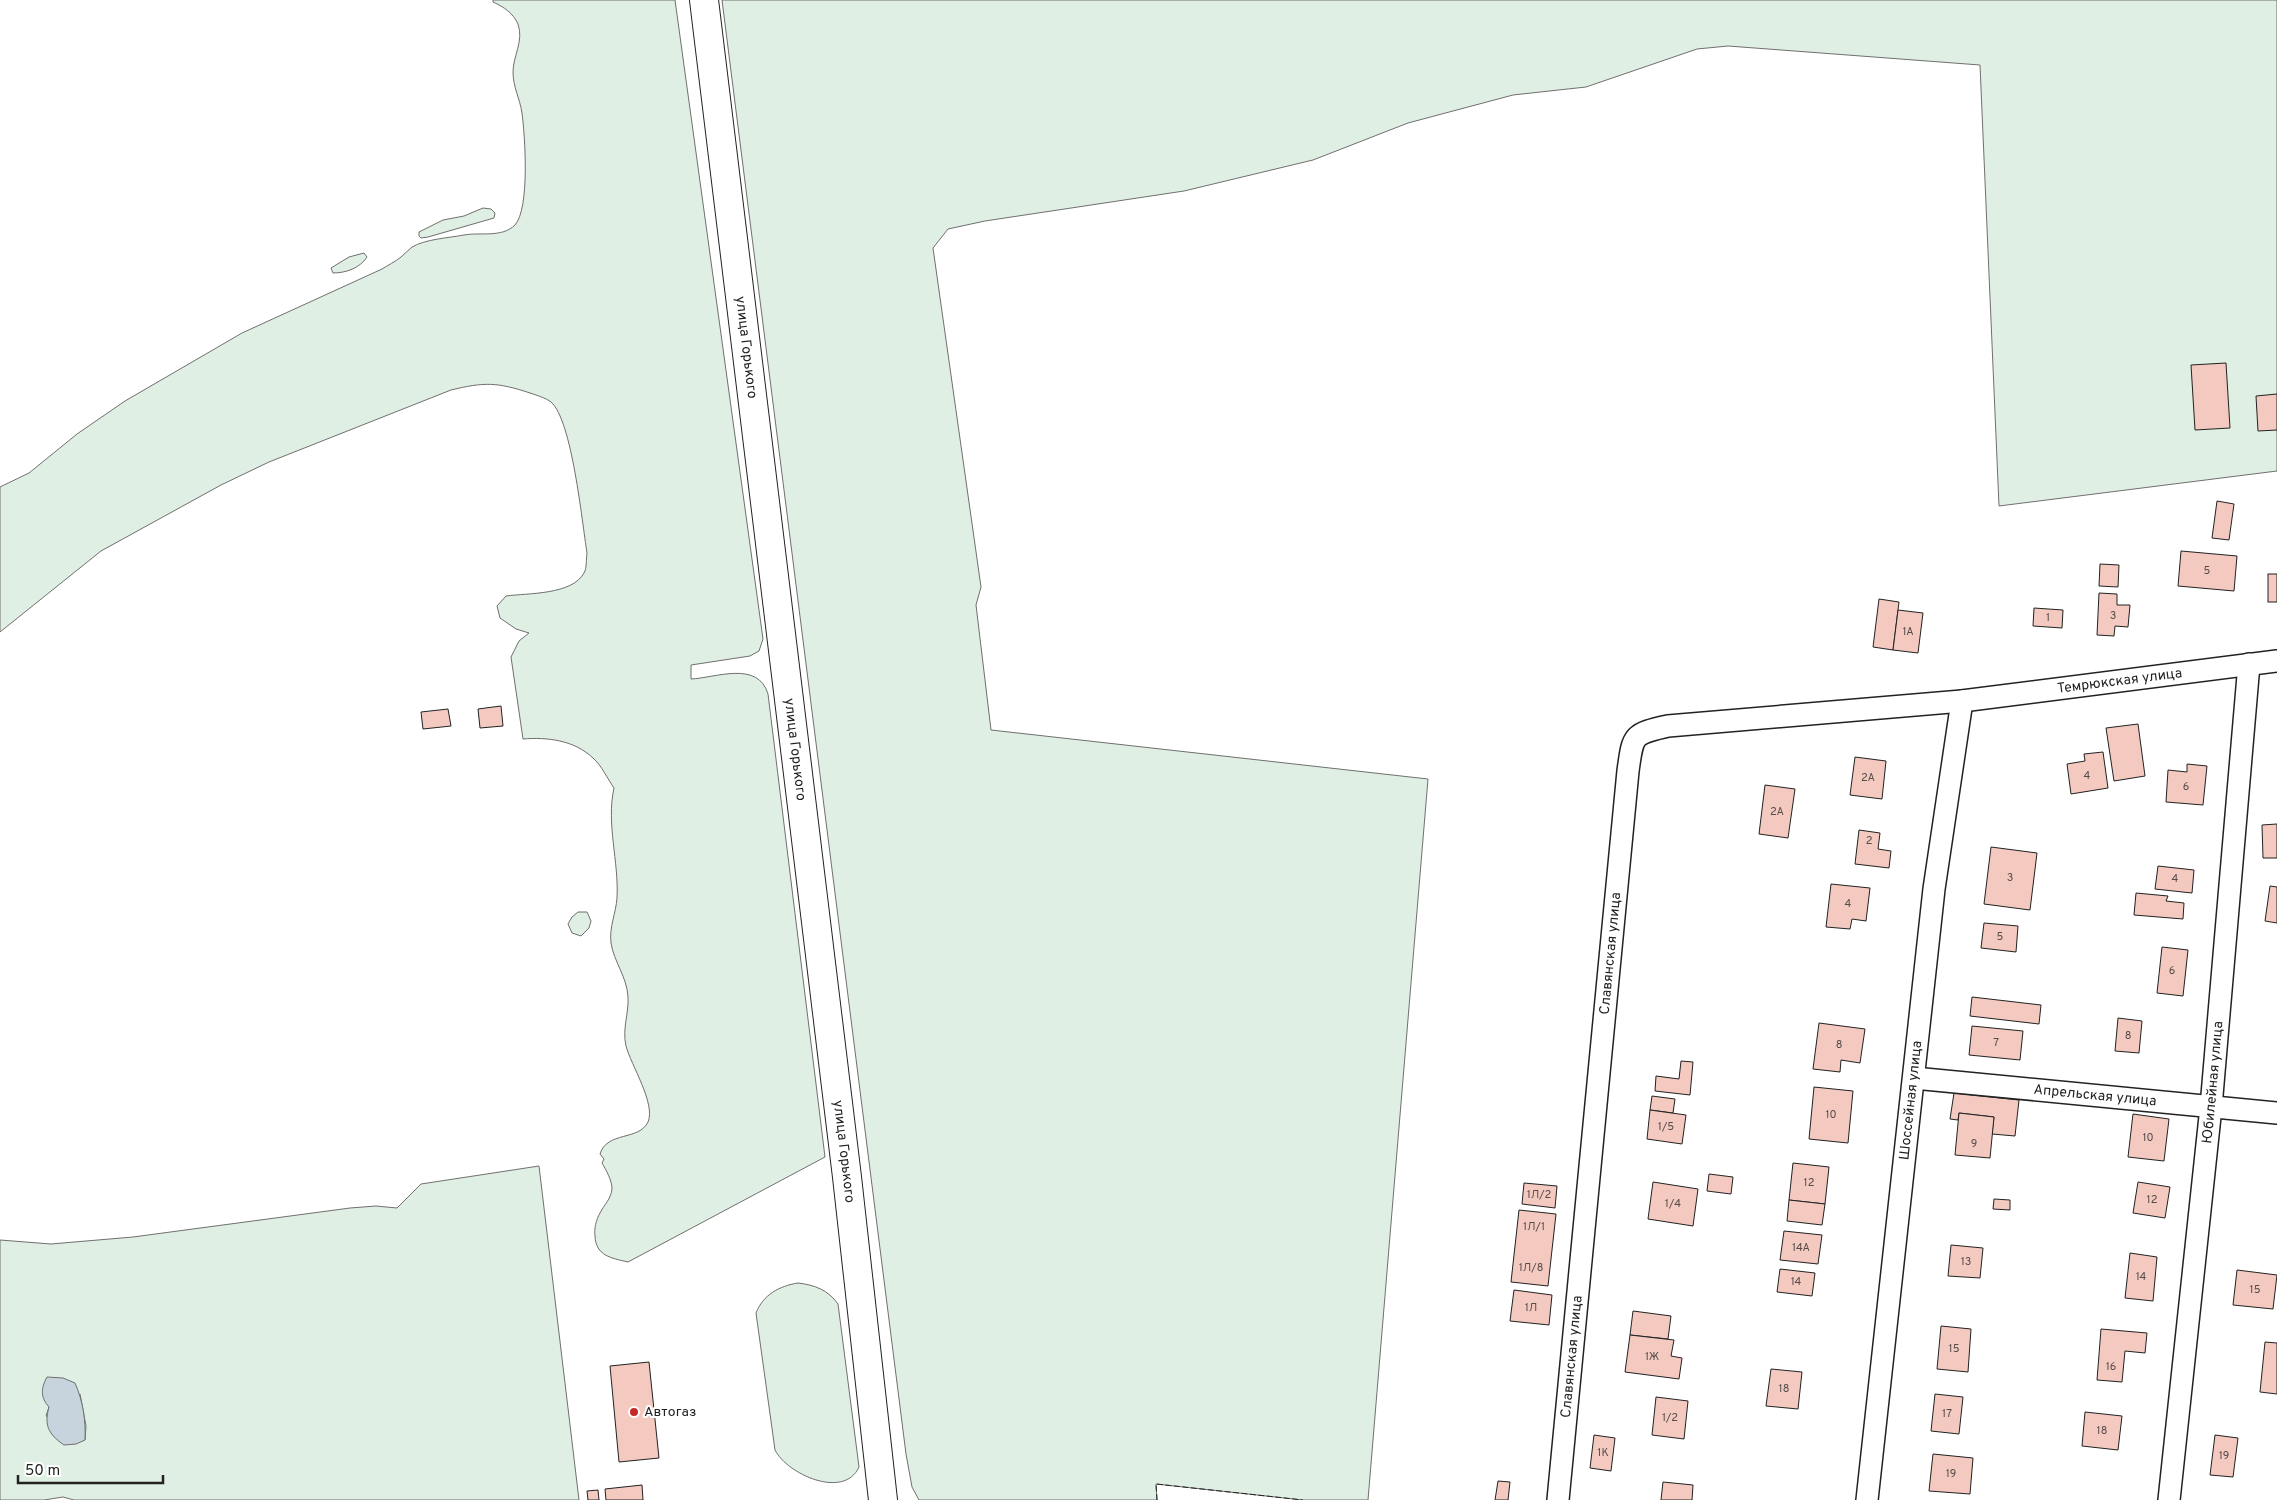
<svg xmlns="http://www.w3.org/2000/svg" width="2277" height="1500" viewBox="0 0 2277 1500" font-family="Overpass,sans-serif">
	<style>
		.green { fill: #e0efe3; stroke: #6f6f6f; fill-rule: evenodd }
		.water { fill: #c7d3dd; stroke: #6f6f6f }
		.building { fill: #f3c9c0; stroke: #222 }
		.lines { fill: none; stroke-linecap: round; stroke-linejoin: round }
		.minor-casing { stroke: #222; stroke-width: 24 }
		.major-casing { stroke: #222; stroke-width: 30 }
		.minor { stroke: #fff; stroke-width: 21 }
		.major { stroke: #fff; stroke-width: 28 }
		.fence { stroke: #222; stroke-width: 1; stroke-dasharray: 6 2.5; stroke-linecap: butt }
		.poi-dot { fill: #c62828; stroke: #fff; stroke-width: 2 }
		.labels { text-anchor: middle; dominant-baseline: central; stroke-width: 4; stroke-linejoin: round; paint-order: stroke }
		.number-label { font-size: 11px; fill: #564c4a }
		.street-label { font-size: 14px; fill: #222; stroke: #fff }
		.poi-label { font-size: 14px; fill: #222; stroke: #fff; text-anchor: start }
	</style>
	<rect width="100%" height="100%" fill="#fff"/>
	<g class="green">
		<path d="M493,0H675L763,639L759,651L750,656L691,665V679C715,678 758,660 768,694L825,1157L628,1262C611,1258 596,1256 595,1236C594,1229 596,1220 600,1213C604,1205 611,1199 612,1189C612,1180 606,1170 602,1163L604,1159L600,1154C607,1131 639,1141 648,1122C656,1104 631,1065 626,1046C622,1029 629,1013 628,997C627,977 614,962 611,943C609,927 616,913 617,898C619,861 606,824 614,788C607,778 602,766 593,758C574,740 547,737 523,739L511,657L519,641L529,633L516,629L500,618L497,606L506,596C528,593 572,595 584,573C587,568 586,559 587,553C582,522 572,420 551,402C546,398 536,395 530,393C497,382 484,382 451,390L269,462L221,485L101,551L0,632V487L29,473L77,434L125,401L242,333L382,269C388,265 395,262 401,257C405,254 408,250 412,247C426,239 448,238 464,235C480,232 502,238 515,225C530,208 525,136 522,113C520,99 513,87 513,72C513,56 524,41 518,24C513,13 504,7 493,2Z"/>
		<polygon points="722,0 2277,0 2277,471 1999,506 1980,65 1728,46 1697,49 1586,87 1513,95 1408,123 1313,160 1184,191 985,221 948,229 933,248 981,587 976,605 991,730 1428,779 1368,1500 1303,1500 1156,1484 1157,1500 919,1500 912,1487 906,1454"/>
		<polygon points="483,208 491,209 495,213 494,218 428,237 421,238 419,236 419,232 443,220 464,216"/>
		<path d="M364,253L367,257C360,268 346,273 333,273L331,268L349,257Z"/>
		<polygon points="578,912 587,912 591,921 589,928 581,936 572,933 568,924 572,917"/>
		<path d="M539,1166L579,1500H74L63,1497L44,1500H0V1240L51,1244L133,1237L350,1208L376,1206L397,1208L421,1184ZM80,1394L86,1426L85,1440L46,1416L49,1407Z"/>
		<path d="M798,1283C815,1285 828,1290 838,1304L859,1467C844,1500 787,1474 775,1450L756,1313C763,1295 779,1286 798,1283Z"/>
	</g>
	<path class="water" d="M47,1377L63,1378L75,1383C83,1401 86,1421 85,1440L76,1444L64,1445C48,1434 44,1425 49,1407C40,1397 41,1388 47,1377Z"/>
	<g class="building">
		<polygon points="2226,363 2230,428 2195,430 2191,365"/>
		<polygon points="2277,394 2277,430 2258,431 2256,396"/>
		<polygon points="2217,501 2234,504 2229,540 2212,538"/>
		<polygon points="2181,551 2237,556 2234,591 2178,586"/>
		<polygon points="2100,564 2119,565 2118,587 2099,586"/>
		<rect x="2268" y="574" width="9" height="28"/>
		<polygon points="2099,593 2117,594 2117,605 2130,605 2128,627 2115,626 2114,636 2097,635"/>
		<polygon points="1879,599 1899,602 1893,650 1873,647"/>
		<polygon points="2034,608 2063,610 2062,628 2033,626"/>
		<polygon points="1898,610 1923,613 1918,653 1893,650"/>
		<polygon points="501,706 503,726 480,728 478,709"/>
		<polygon points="448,709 451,726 423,729 421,712"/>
		<polygon points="2138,724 2145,776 2114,781 2106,728"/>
		<polygon points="2103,752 2108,788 2071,794 2067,764 2085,761 2084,754"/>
		<polygon points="1855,757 1886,761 1882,799 1850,795"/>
		<polygon points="2187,764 2207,766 2203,805 2166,802 2168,770 2187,772"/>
		<polygon points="1765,785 1795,789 1788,838 1759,834"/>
		<polygon points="2277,824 2277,858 2263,858 2262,825"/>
		<polygon points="1859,830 1880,833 1878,849 1891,851 1889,868 1855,864"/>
		<polygon points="1991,847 2037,853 2030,910 1984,904"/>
		<polygon points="2158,866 2194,870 2192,893 2155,889"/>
		<polygon points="1831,884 1870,888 1866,921 1852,919 1850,929 1826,927"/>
		<polygon points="2270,886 2277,887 2277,923 2265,921"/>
		<polygon points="2136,893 2168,896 2166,901 2184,903 2183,919 2134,915"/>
		<polygon points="1984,923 2018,926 2016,952 1981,948"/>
		<polygon points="2162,947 2188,950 2183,996 2157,993"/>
		<polygon points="1972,997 2041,1005 2039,1024 1970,1016"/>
		<polygon points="2118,1018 2142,1021 2139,1053 2115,1051"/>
		<polygon points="1819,1023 1865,1029 1860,1063 1841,1060 1840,1072 1813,1069"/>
		<polygon points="1972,1026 2023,1031 2020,1060 1969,1055"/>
		<polygon points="1681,1061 1693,1062 1690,1095 1655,1091 1656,1076 1679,1079"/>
		<polygon points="1814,1087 1853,1091 1848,1143 1809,1139"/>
		<polygon points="1954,1093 2019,1100 2015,1136 1992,1134 1994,1117 1959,1113 1958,1120 1950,1119"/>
		<polygon points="1652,1096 1675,1099 1673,1113 1650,1110"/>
		<polygon points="1650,1110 1686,1115 1682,1144 1647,1139"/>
		<polygon points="1959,1113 1994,1117 1990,1158 1955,1155"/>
		<polygon points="2133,1114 2169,1119 2164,1161 2128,1157"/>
		<polygon points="1793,1163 1829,1167 1825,1204 1789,1200"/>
		<polygon points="1709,1174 1733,1177 1731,1194 1707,1191"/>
		<polygon points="1653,1182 1698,1189 1693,1226 1648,1219"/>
		<polygon points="2138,1182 2170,1187 2165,1218 2133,1213"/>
		<polygon points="1524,1183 1557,1186 1555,1208 1522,1204"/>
		<polygon points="1994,1199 2010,1200 2010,1210 1993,1209"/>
		<polygon points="1789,1200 1825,1204 1822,1225 1787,1221"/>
		<polygon points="1519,1210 1556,1214 1548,1286 1511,1282"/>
		<polygon points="1784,1231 1822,1235 1818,1264 1780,1260"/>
		<polygon points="1951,1245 1983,1248 1980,1278 1948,1276"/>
		<polygon points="2130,1253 2157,1257 2153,1301 2125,1298"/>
		<polygon points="1780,1269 1815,1273 1812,1296 1777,1292"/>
		<polygon points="2237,1270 2277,1275 2273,1309 2233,1305"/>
		<polygon points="1514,1290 1552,1295 1549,1325 1510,1321"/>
		<polygon points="1633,1311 1671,1316 1668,1339 1630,1335"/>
		<polygon points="1941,1326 1971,1329 1968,1372 1937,1369"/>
		<polygon points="2101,1329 2147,1333 2145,1353 2125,1351 2122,1382 2097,1380"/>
		<polygon points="1630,1335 1674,1340 1671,1356 1682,1358 1679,1379 1625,1372"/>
		<polygon points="2265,1342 2277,1343 2277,1394 2260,1392"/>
		<polygon points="649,1362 659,1458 619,1462 610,1366"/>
		<polygon points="1771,1369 1802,1372 1798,1409 1766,1406"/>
		<polygon points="1935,1394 1963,1397 1959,1434 1931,1431"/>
		<polygon points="1656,1397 1688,1401 1684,1439 1652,1435"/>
		<polygon points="2085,1412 2122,1416 2118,1450 2082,1446"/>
		<polygon points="1594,1435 1615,1438 1611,1471 1590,1468"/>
		<polygon points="2215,1435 2238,1438 2233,1477 2210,1475"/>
		<polygon points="1933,1454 1973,1458 1970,1494 1929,1491"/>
		<polygon points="1498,1481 1510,1482 1508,1500 1495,1500"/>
		<polygon points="1663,1482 1693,1485 1692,1500 1661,1500"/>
		<polygon points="642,1485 643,1500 606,1500 605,1489"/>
		<polygon points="598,1490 599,1500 588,1500 587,1491"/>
	</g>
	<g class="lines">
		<g class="minor-casing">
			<g id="minor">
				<path id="s1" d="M1914,1078L2277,1113"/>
				<path id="s2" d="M1558,1500L1628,771C1633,735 1632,734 1668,726L1962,701L2277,661"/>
				<path id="s3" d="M1867,1500L1934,889L1962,701"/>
				<path id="s4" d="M2169,1500L2211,1107L2249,664"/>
			</g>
		</g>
		<g class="major-casing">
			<g id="major">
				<path id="s5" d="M704,0L847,1177L883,1500"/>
			</g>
		</g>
		<use href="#minor" class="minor"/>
		<use href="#major" class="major"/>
		<polyline class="fence" points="1157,1500 1156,1484 1303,1500"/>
	</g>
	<circle class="poi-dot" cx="634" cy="1412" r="5"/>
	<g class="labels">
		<g class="number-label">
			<text x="2207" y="571">5</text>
			<text x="2113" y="616">3</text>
			<text x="2048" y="618">1</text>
			<text x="1908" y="632">1А</text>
			<text x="2087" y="776">4</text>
			<text x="1868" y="778">2А</text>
			<text x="2186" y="787">6</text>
			<text x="1777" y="812">2А</text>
			<text x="1869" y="841">2</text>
			<text x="2010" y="878">3</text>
			<text x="2175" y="879">4</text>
			<text x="1848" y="904">4</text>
			<text x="2000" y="937">5</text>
			<text x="2172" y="971">6</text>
			<text x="2128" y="1036">8</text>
			<text x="1996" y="1043">7</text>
			<text x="1839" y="1045">8</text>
			<text x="1831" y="1115">10</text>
			<text x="1666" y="1127">1/5</text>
			<text x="2148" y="1138">10</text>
			<text x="1974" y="1144">9</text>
			<text x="1809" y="1183">12</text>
			<text x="1539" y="1195">1Л/2</text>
			<text x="2152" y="1200">12</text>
			<text x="1673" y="1204">1/4</text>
			<text x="1534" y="1227">1Л/1</text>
			<text x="1801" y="1248">14А</text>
			<text x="1966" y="1262">13</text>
			<text x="1531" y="1268">1Л/8</text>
			<text x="2141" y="1277">14</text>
			<text x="1796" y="1282">14</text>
			<text x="2255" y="1290">15</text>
			<text x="1531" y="1308">1Л</text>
			<text x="1954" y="1349">15</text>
			<text x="1652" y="1357">1Ж</text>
			<text x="2111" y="1367">16</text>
			<text x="1784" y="1389">18</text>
			<text x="1947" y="1414">17</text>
			<text x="1670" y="1418">1/2</text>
			<text x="2102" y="1431">18</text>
			<text x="1603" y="1453">1К</text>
			<text x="2224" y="1456">19</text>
			<text x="1951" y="1474">19</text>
		</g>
		<g class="street-label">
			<text stroke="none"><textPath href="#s5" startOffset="350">улица Горького</textPath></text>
			<text stroke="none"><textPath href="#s2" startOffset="1255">Темрюкская улица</textPath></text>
			<text stroke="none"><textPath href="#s5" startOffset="755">улица Горького</textPath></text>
			<text stroke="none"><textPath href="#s2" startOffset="549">Славянская улица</textPath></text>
			<text stroke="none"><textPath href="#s4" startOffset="420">Юбилейная улица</textPath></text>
			<text stroke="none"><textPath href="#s1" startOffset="182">Апрельская улица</textPath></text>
			<text stroke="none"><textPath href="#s3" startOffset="402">Шоссейная улица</textPath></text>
			<text stroke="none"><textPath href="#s5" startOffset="1160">улица Горького</textPath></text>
			<text stroke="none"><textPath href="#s2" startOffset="144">Славянская улица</textPath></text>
		</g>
		<g class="poi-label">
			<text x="644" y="1412">Автогаз</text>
		</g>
	</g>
	<path d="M18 1475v8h145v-8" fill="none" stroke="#222222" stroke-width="2.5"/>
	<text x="25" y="1475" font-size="15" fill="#222222" stroke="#ffffff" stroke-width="4" paint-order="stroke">50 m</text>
</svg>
